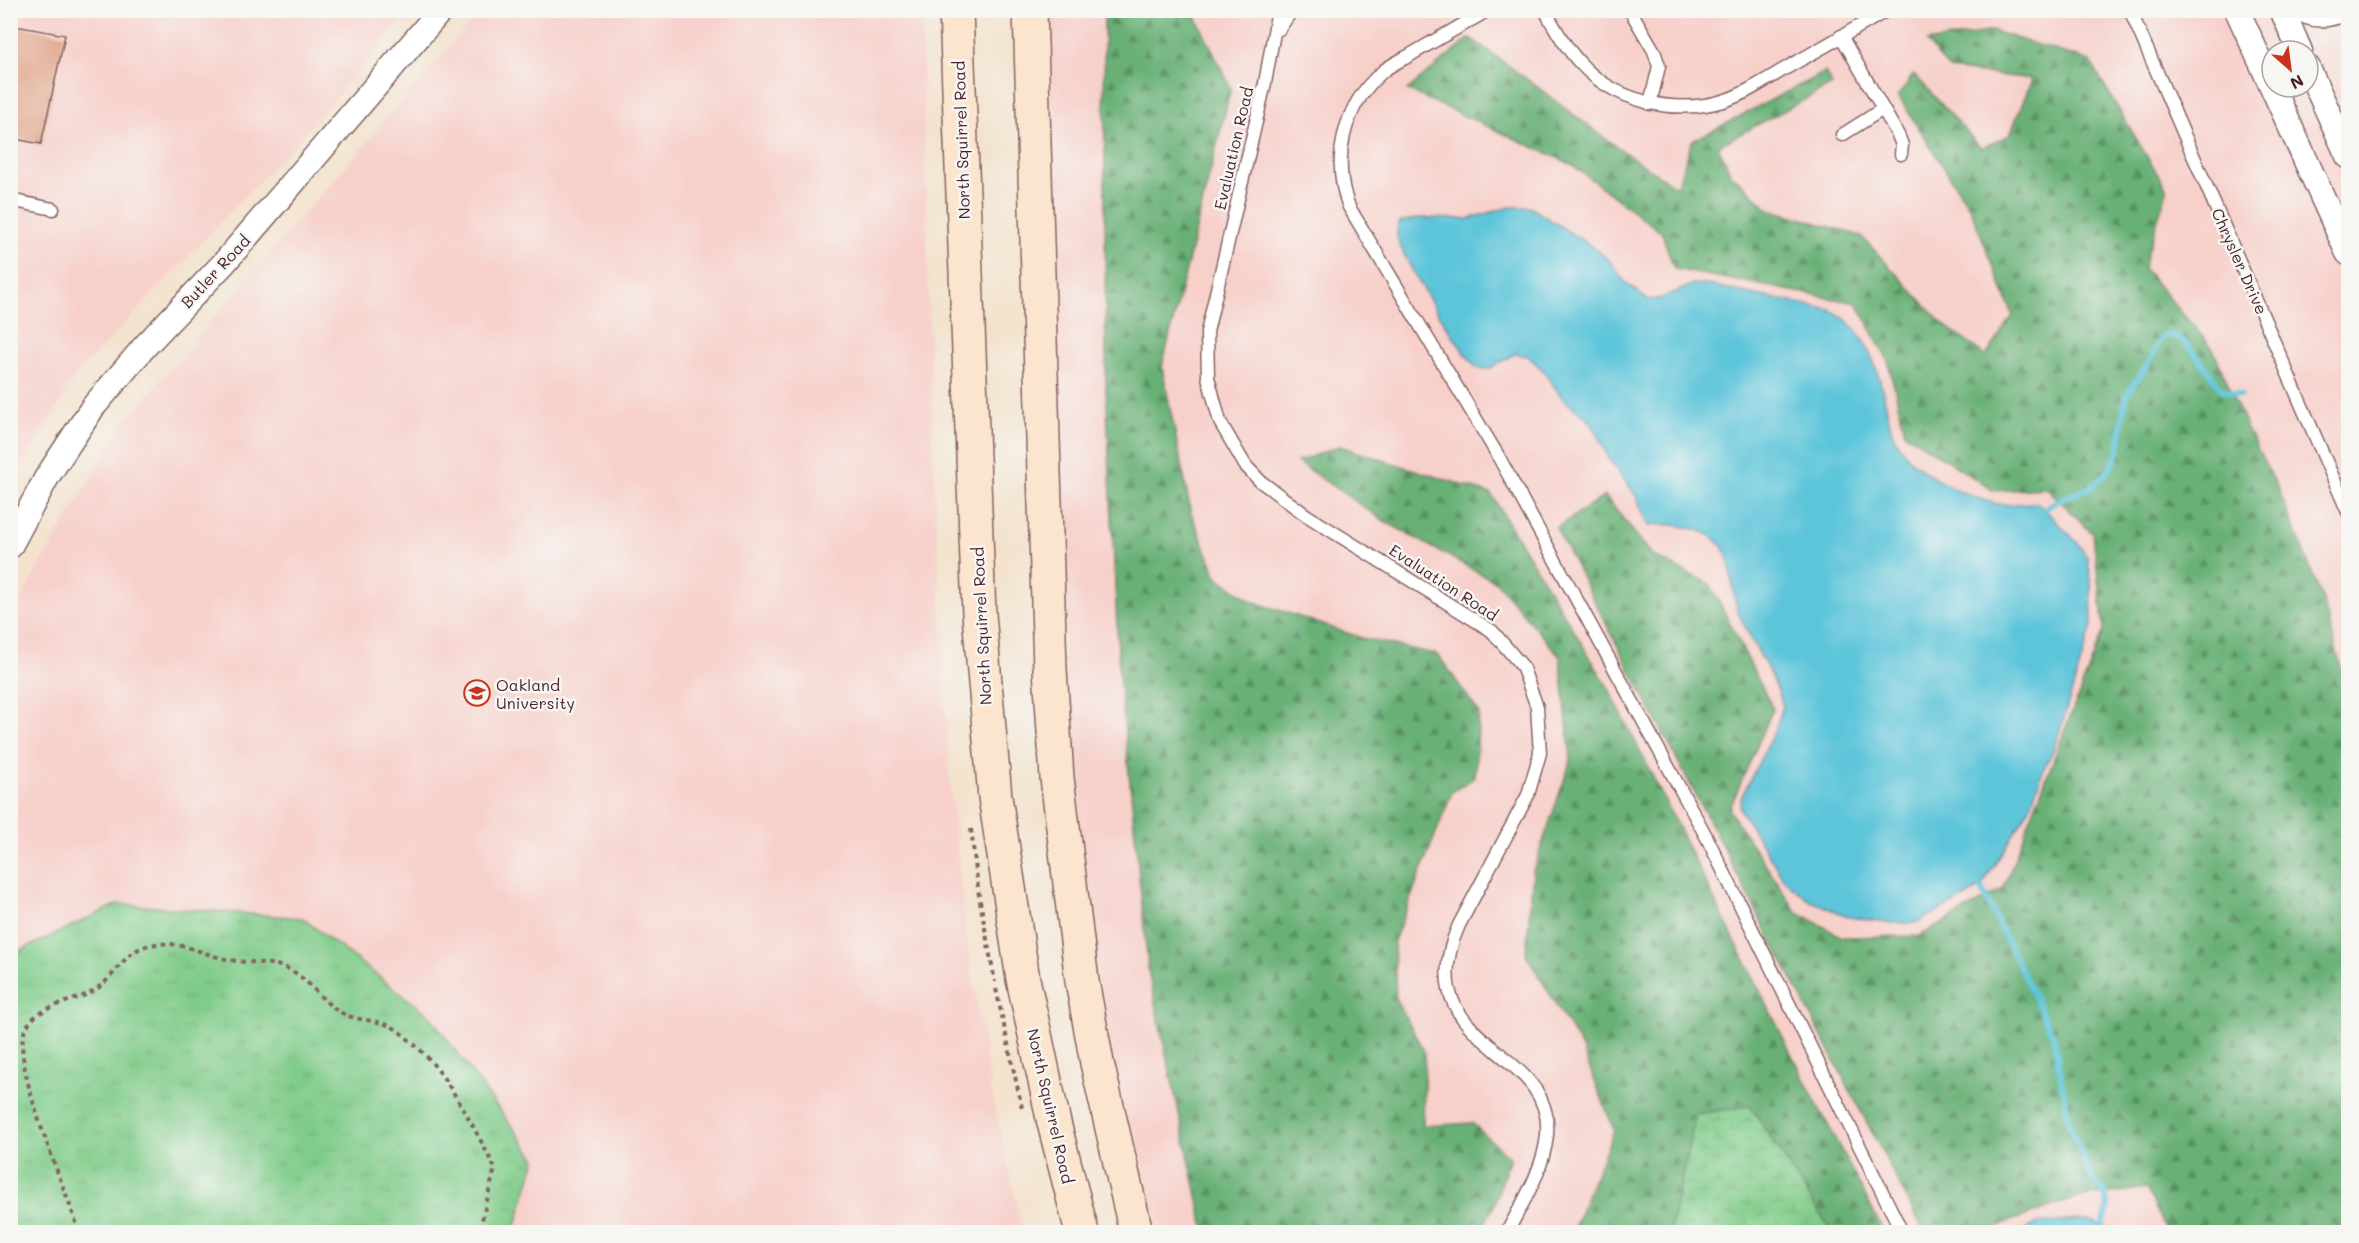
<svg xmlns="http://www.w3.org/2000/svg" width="2359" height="1243" viewBox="0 0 2359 1243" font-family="Mali,sans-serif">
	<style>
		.built { fill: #f7d0ca; fill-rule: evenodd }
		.grass { fill: url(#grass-tufts); stroke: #65765a; stroke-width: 1.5 }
		.forest { fill: url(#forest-firs); stroke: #596850; stroke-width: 1.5 }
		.wetland { fill: url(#wetland-marsh); stroke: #65765a; stroke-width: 1.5 }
		.water { fill: #5dc5da; stroke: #547282; stroke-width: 1.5 }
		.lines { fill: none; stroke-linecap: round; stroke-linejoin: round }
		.stream { stroke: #5dc5da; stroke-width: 6 }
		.building { fill: #e1a78d }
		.service-casing { stroke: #856464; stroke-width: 15 }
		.minor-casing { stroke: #856464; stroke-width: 27 }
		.secondary-casing { stroke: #856464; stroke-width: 36 }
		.path { stroke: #856464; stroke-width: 4; stroke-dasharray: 4.5 4.5; stroke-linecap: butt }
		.service { stroke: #fff; stroke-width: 12 }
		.minor { stroke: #fff; stroke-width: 24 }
		.secondary { stroke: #fbe5cf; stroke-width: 33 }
		.labels { text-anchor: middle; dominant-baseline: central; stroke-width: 5; stroke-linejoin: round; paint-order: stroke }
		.street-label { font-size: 16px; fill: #4a1f2b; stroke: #f6f6f2 }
		.poi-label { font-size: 16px; fill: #4a1f2b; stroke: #f6f6f2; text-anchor: start }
	</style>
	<defs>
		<pattern id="grass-tufts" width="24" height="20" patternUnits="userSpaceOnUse" patternTransform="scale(1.5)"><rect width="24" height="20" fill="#80cc8a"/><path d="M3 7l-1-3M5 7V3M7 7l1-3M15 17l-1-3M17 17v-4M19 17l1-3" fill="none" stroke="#70af77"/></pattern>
		<pattern id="forest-firs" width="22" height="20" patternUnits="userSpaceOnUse" patternTransform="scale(1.5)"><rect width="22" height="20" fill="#68b076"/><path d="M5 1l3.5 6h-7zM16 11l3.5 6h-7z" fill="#588f61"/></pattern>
		<pattern id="wetland-marsh" width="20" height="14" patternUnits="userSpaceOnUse" patternTransform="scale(1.5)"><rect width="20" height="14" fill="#80cc8a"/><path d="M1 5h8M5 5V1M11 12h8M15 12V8" fill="none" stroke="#70af77"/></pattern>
	</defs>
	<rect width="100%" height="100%" fill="#f6f6f2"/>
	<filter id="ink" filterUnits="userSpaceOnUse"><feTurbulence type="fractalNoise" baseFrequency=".0167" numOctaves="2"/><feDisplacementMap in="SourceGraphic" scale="12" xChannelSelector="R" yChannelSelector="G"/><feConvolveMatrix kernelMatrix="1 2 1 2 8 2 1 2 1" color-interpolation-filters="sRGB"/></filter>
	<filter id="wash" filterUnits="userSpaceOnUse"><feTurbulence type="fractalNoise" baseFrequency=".008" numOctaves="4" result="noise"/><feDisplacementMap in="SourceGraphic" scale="24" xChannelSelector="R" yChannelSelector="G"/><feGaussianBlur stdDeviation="1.35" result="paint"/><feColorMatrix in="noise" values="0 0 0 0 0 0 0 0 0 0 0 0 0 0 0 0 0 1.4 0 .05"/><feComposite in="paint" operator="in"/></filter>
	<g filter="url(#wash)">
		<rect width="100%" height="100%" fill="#f3e3cd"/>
		<g class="built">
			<polygon points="11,11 408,11 310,128 76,375 11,487"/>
			<polygon points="480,11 921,11 932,426 949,772 967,943 992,1095 1023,1232 11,1232 11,615 123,423"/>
			<path d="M1043,11H2348V1232H1149L1103,1025L1066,716ZM2272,51H2308V87H2272Z"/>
		</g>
		<polygon class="grass" points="118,904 302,918 429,1015 536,1159 514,1232 11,1232 11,955"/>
		<g class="forest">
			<polygon points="1104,11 1193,11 1231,88 1162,367 1191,513 1217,577 1252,601 1362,638 1438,655 1479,713 1475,777 1452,792 1394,941 1396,1000 1425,1053 1423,1126 1472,1123 1510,1158 1493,1208 1480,1232 1205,1232 1149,976 1119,673 1106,389"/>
			<path d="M1993,31L2090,61L2167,190L2143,268L2213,349L2247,429L2278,488L2323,600L2348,694V1232H2167L2146,1188L2076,1198L2005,1223L1988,1232H1924L1556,528L1605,496L1653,556L1710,584L1773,709L1729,810L1796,911L1842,937L1920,936L2003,889L2104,630L2093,534L2047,488L1994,491L1905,433L1888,361L1857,303L1674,269L1662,233L1571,164L1407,90L1470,38C1540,86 1604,142 1677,187L1692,141L1825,72L1832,85L1718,146L1731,174L1769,209L1861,236L1942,323L1986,356L2013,315L1970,208L1898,96L1914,74L1981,148L2010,135L2032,79L1949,69L1927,42Z"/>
			<polygon points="1339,446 1491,494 1607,685 1806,1083 1884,1232 1832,1232 1750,1106 1696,1114 1670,1232 1572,1232 1614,1130 1582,1048 1526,954 1533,871 1571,760 1560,657 1496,582 1386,522 1297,462"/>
		</g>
		<polygon class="wetland" points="1750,1106 1832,1232 1670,1232 1696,1114"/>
		<g class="water">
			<path d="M1510,207H1530L1596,249L1609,260L1625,282L1648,300L1662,298L1693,284L1713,286L1830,310C1865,326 1877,366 1885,401C1888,415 1890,431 1898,444C1919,476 1958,493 1993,503C2009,507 2023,502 2038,503L2077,542L2087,557L2091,580L2092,626L2054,749L2044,768L2029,809L1981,887L1964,898L1915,923H1892L1850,917L1809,900L1784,880L1740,809L1741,798L1776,728L1783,706C1774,675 1755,648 1741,619C1724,582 1744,540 1690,528C1676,525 1664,523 1649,526L1635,494L1610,460L1591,422L1563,399L1542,369L1528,356L1514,354L1489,369L1477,368C1458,347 1403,261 1397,236C1396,231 1398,227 1400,222L1419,218L1468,219Z"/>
			<polygon points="2078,1220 2094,1222 2113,1232 2020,1232 2036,1224"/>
		</g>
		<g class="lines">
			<g class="stream">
				<path d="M2045,509C2062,494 2086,495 2104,476C2125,455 2119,428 2125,402C2129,386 2140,376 2149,363C2155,353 2156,343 2164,335C2186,330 2210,376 2222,390L2241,395"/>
				<polyline points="1981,887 2054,1038 2069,1123 2091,1176 2105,1194 2108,1208 2102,1228"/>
			</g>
		</g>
		<g id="blocks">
			<polygon class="building" points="10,25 65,35 41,144 10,138"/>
		</g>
	</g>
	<g filter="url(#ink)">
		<use href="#blocks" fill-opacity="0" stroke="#856464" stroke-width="1.5"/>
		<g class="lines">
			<g class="service-casing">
				<g id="service">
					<path d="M1278,10L1265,83L1207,332L1208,377L1220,422L1245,465L1260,481L1306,515L1492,631L1522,666L1537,707L1540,753L1528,795L1459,925C1405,1047 1555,1045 1547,1135C1544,1169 1523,1202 1507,1232"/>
					<path d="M1488,10C1463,25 1437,39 1412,54C1402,60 1389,65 1381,73C1343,107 1331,160 1349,207L1497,454L1706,836L1902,1232"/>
					<path d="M1545,10C1555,29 1566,48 1580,63C1615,102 1674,115 1723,101C1746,94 1767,79 1788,67C1821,48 1854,30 1887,10"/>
					<polyline points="1630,10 1654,51 1659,66 1650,104"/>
					<polyline points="2130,10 2348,512"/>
					<path d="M2291,10C2310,24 2329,23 2348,13"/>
					<polyline points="1279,29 1292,10"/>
					<polyline points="1841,36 1898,135 1902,145 1901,154"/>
					<polyline points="1842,135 1883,109"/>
					<polyline points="10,200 53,209"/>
				</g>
			</g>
			<g class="minor-casing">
				<g id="minor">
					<polyline points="2237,10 2348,253"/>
					<polyline points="2282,10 2300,51"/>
					<polyline points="2308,68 2348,156"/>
					<polyline points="10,546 47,477 93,407 146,345 224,263 441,10"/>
				</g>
			</g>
			<g class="secondary-casing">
				<g id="secondary">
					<polyline points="956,10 979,614 995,797 1023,979 1054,1123 1082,1232"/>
					<polyline points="1030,10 1050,669 1057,778 1082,981 1097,1063 1136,1232"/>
				</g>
			</g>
			<g class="path">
				<polyline points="971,829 979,896 995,982"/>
				<polyline points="996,989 1022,1108"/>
				<path d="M79,1232C67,1190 12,1070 24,1033C33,1004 73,1004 95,990C117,976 123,951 150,945C179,939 203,955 230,960C251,964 272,960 292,971C310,981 322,1002 340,1012C355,1021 372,1019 388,1025C397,1028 409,1040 417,1047C447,1073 476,1132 495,1168L479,1232"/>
			</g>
			<use href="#service" class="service"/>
			<use href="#minor" class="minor"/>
			<use href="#secondary" class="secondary"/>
		</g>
	</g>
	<defs>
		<g id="university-ring" transform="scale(1.35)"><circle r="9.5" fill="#f6f6f2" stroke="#c8321e" stroke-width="1.5"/><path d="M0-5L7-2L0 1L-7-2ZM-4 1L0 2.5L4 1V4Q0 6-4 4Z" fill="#c8321e"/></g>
	</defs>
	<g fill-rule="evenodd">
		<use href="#university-ring" x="477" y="693"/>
	</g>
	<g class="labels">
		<g class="street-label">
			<text transform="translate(961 140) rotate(-92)">North Squirrel Road</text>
			<text transform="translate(1233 148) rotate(-77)">Evaluation Road</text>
			<text transform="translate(2240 261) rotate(66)">Chrysler Drive</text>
			<text transform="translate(215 271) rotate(-47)">Butler Road</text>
			<text transform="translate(1444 582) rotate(33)">Evaluation Road</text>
			<text transform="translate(981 626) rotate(-93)">North Squirrel Road</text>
			<text transform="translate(1051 1106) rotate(77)">North Squirrel Road</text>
		</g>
		<g class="poi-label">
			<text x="496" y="684">Oakland<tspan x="496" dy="18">University</tspan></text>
		</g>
	</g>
	<rect width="2359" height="1243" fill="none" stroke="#f6f6f2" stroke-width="36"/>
	<g transform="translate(2290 69) rotate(152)"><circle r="28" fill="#f6f6f2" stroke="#b1a0a2" stroke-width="1.5"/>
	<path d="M0-4.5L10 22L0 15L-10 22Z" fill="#c8321e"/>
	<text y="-9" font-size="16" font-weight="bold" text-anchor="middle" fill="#4a1f2b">N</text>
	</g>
</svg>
